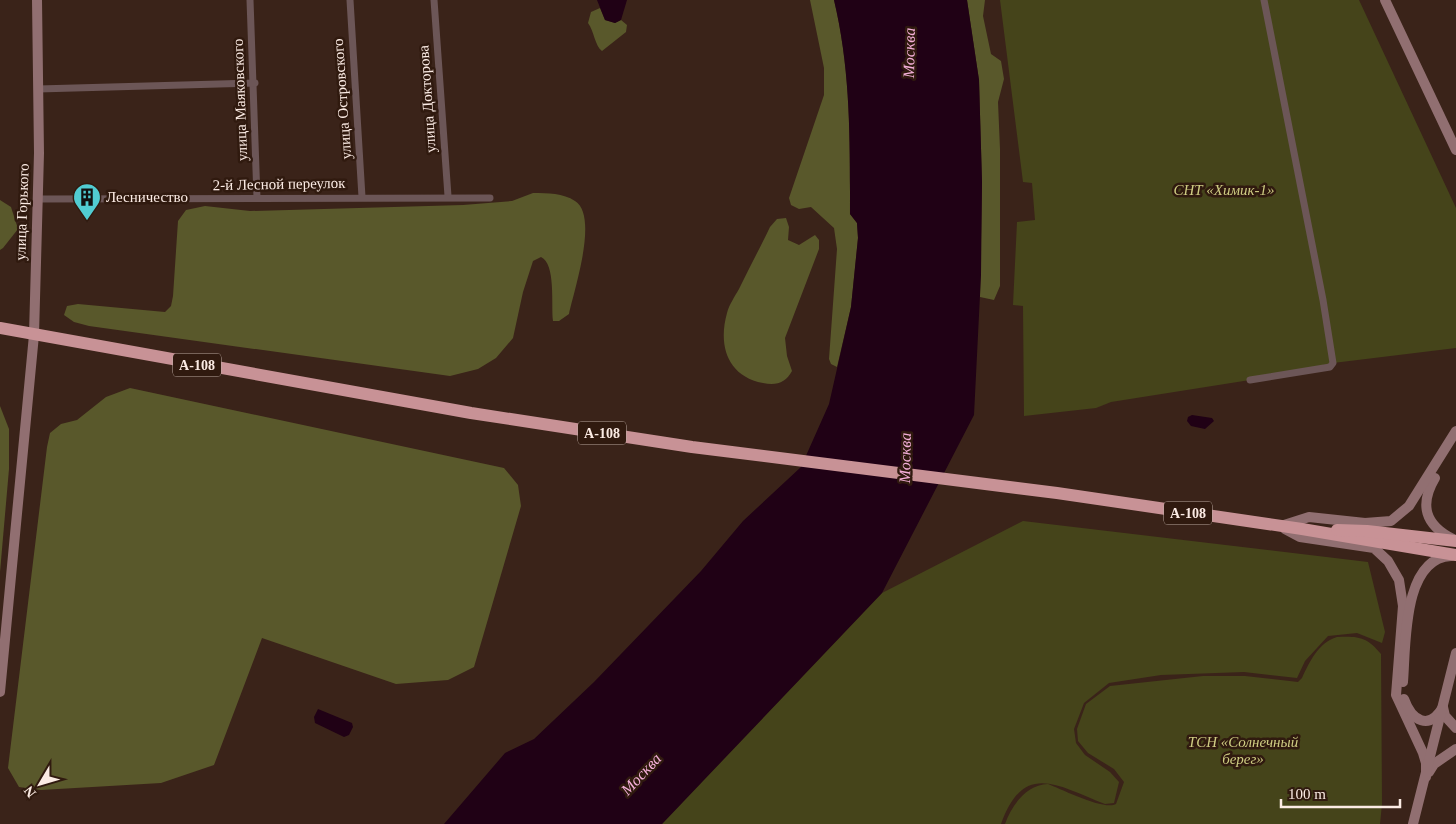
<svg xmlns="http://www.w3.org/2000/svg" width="1456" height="824" viewBox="0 0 1456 824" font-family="'Times New Roman',serif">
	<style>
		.green { fill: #45441a }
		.forest { fill: #59582b }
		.water { fill: #200115 }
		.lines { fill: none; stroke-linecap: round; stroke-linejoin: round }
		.street { stroke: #6c5657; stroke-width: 7 }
		.secondary { stroke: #916f71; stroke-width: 10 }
		.highway { stroke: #c89296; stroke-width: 12 }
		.labels { text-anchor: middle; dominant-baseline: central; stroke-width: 5; stroke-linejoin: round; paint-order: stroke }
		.shield { fill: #301a0f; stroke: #beaca4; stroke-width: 1 }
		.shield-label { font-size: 14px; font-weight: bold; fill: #fbebe4 }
		.street-label { font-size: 15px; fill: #fbebe4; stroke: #301a0f }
		.park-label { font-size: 15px; font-style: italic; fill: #cfcd83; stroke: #301a0f }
		.poi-label { font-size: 15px; fill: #fbebe4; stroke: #301a0f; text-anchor: start }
		.water-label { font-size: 16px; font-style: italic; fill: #f4afd8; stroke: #301a0f }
	</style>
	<rect width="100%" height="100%" fill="#3a2319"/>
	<g class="green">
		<polygon points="1000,0 1359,0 1456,208 1456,348 1333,363 1250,380 1111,402 1096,408 1024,416 1023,306 1013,305 1017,222 1035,220 1032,183 1023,182"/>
		<path d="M1023,521L1368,562L1385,632L1382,643L1357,633L1328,636L1305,661L1297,678L1244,672L1161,675L1109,683L1084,703L1074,729L1076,743L1085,755L1110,772L1119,782L1114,803L1105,804C1058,786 1024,760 1001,824H662L882,593Z"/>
		<path d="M1337,637C1359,636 1367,637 1381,654L1382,804L1380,824H1005C1012,805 1026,785 1048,784C1061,789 1105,811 1116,804L1124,782L1114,769L1088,753L1078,741L1077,729L1086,704L1110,686L1203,676H1245L1298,682L1302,678C1310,661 1318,643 1337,637Z"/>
	</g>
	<g class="forest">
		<path d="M810,0H834C851,71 850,141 850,214L857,223L858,238L851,307L837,367L831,364L829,359L837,249L834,228L811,207L799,209L791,205L789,198L824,95V68Z"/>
		<polygon points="967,0 985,0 983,16 991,54 1001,61 1004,79 998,102 1000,149 1000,286 994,300 980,297 982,182 979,80"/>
		<path d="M600,8L605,20L615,23L621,20L627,25L626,32L602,51C595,46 594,31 588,23L591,12Z"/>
		<path d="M533,193C548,193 563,193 575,201C599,216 574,290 569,314L559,321H553C551,304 556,264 541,257L533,261L523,292L513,338L496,358L478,369L450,376L89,326L74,322L64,315L67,306L78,304L165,312L171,306L173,296L178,221L186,210L205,206L250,211L463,205L512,201Z"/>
		<polygon points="0,200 11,207 18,229 3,248 0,250"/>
		<path d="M786,218L789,227L788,240L799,245L815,235L819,240V249L785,338L787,356L792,371C786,382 777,386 763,383C727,376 718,345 727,313C729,305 735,296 739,289C749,268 760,248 770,227L777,219Z"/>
		<polygon points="130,388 504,468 518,485 521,506 474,667 448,680 396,684 262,638 214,765 161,783 41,790 19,787 8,768 47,447 50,433 61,424 77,420 106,397"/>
		<polygon points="0,406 9,429 9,469 0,572"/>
	</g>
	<g class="water">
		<polygon points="597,0 627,0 621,20 615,23 605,20"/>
		<path d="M834,0H967L979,80L982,182L981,275L974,415L882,593L662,824H444L505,753L534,739L594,682L701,571L743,521L801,467L829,404L851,307L858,238L857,223L850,214C850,141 851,71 834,0Z"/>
		<polygon points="1192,415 1212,418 1214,421 1205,429 1191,426 1187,421 1188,417"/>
		<polygon points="318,709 352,723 353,727 349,735 344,737 315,723 314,717"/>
	</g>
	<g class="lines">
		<g class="street">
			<polyline points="250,0 257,198"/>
			<polyline points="350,0 362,197"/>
			<polyline points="434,0 448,196"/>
			<polyline points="38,89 255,83"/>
			<polyline points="38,199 490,198"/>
			<polyline points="1250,380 1330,367 1333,363 1323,300 1264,0"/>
		</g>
		<g class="secondary">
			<polyline points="1385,0 1456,150"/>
			<path d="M1435,478C1419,505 1425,525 1453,539"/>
			<polyline points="1284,525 1309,517 1365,523 1391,521 1409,506 1456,431"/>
			<polyline points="1285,529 1300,537 1374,548 1388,561 1399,580 1403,606 1396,695 1423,753 1426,763 1426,777"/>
			<path d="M1403,682C1406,647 1402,558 1451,556"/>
			<polyline points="0,692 34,335 39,153 37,0"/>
			<path d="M1404,699C1412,721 1429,731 1443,707"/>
			<polyline points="1443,707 1445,716 1456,728"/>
			<polyline points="1429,772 1434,764 1456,749"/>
			<polyline points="1413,824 1456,653"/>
		</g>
		<g class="highway">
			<polyline points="0,328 471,413 692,447 1057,493 1302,529 1456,555"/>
			<polyline points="1337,530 1367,531 1456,541"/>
		</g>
	</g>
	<defs>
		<g id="building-pin" transform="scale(1.4375)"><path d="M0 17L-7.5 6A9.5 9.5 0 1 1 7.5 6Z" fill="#51ccd2" stroke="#301a0f"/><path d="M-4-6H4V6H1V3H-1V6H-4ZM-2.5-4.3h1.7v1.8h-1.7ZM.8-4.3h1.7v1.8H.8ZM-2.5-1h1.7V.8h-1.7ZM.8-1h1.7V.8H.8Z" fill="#111"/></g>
	</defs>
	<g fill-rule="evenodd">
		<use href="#building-pin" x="87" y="197"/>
	</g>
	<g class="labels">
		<g class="shield">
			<rect x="173" y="353.5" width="48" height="23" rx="4"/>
			<rect x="578" y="421.5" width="48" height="23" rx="4"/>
			<rect x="1164" y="501.5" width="48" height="23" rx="4"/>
		</g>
		<g class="shield-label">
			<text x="197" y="365">А-108</text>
			<text x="602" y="433">А-108</text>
			<text x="1188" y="513">А-108</text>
		</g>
		<g class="street-label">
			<text transform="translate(342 99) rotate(-94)">улица Островского</text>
			<text transform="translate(427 99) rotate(-94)">улица Докторова</text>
			<text transform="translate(240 100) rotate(-92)">улица Маяковского</text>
			<text transform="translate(279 184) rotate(-1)">2-й Лесной переулок</text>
			<text transform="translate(22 212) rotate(-88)">улица Горького</text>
		</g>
		<g class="park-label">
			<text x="1224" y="190">СНТ «Химик-1»</text>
			<text x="1243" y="742">ТСН «Солнечный<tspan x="1243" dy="17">берег»</tspan></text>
		</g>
		<g class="poi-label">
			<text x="106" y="197">Лесничество</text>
		</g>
		<g class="water-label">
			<text transform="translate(909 53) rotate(-89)">Москва</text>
			<text transform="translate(905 458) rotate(-89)">Москва</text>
			<text transform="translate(641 774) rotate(-47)">Москва</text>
		</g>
	</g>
	<g transform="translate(40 784) rotate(232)" stroke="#301a0f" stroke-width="4" paint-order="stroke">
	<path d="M0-4L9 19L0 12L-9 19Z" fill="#fbebe4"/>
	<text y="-8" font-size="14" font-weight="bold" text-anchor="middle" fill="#fbebe4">N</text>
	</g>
	<path d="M1281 799v8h119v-8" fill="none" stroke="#fbebe4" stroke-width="2.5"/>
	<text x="1288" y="799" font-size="15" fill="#fbebe4" stroke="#301a0f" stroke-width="4" paint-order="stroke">100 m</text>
</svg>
